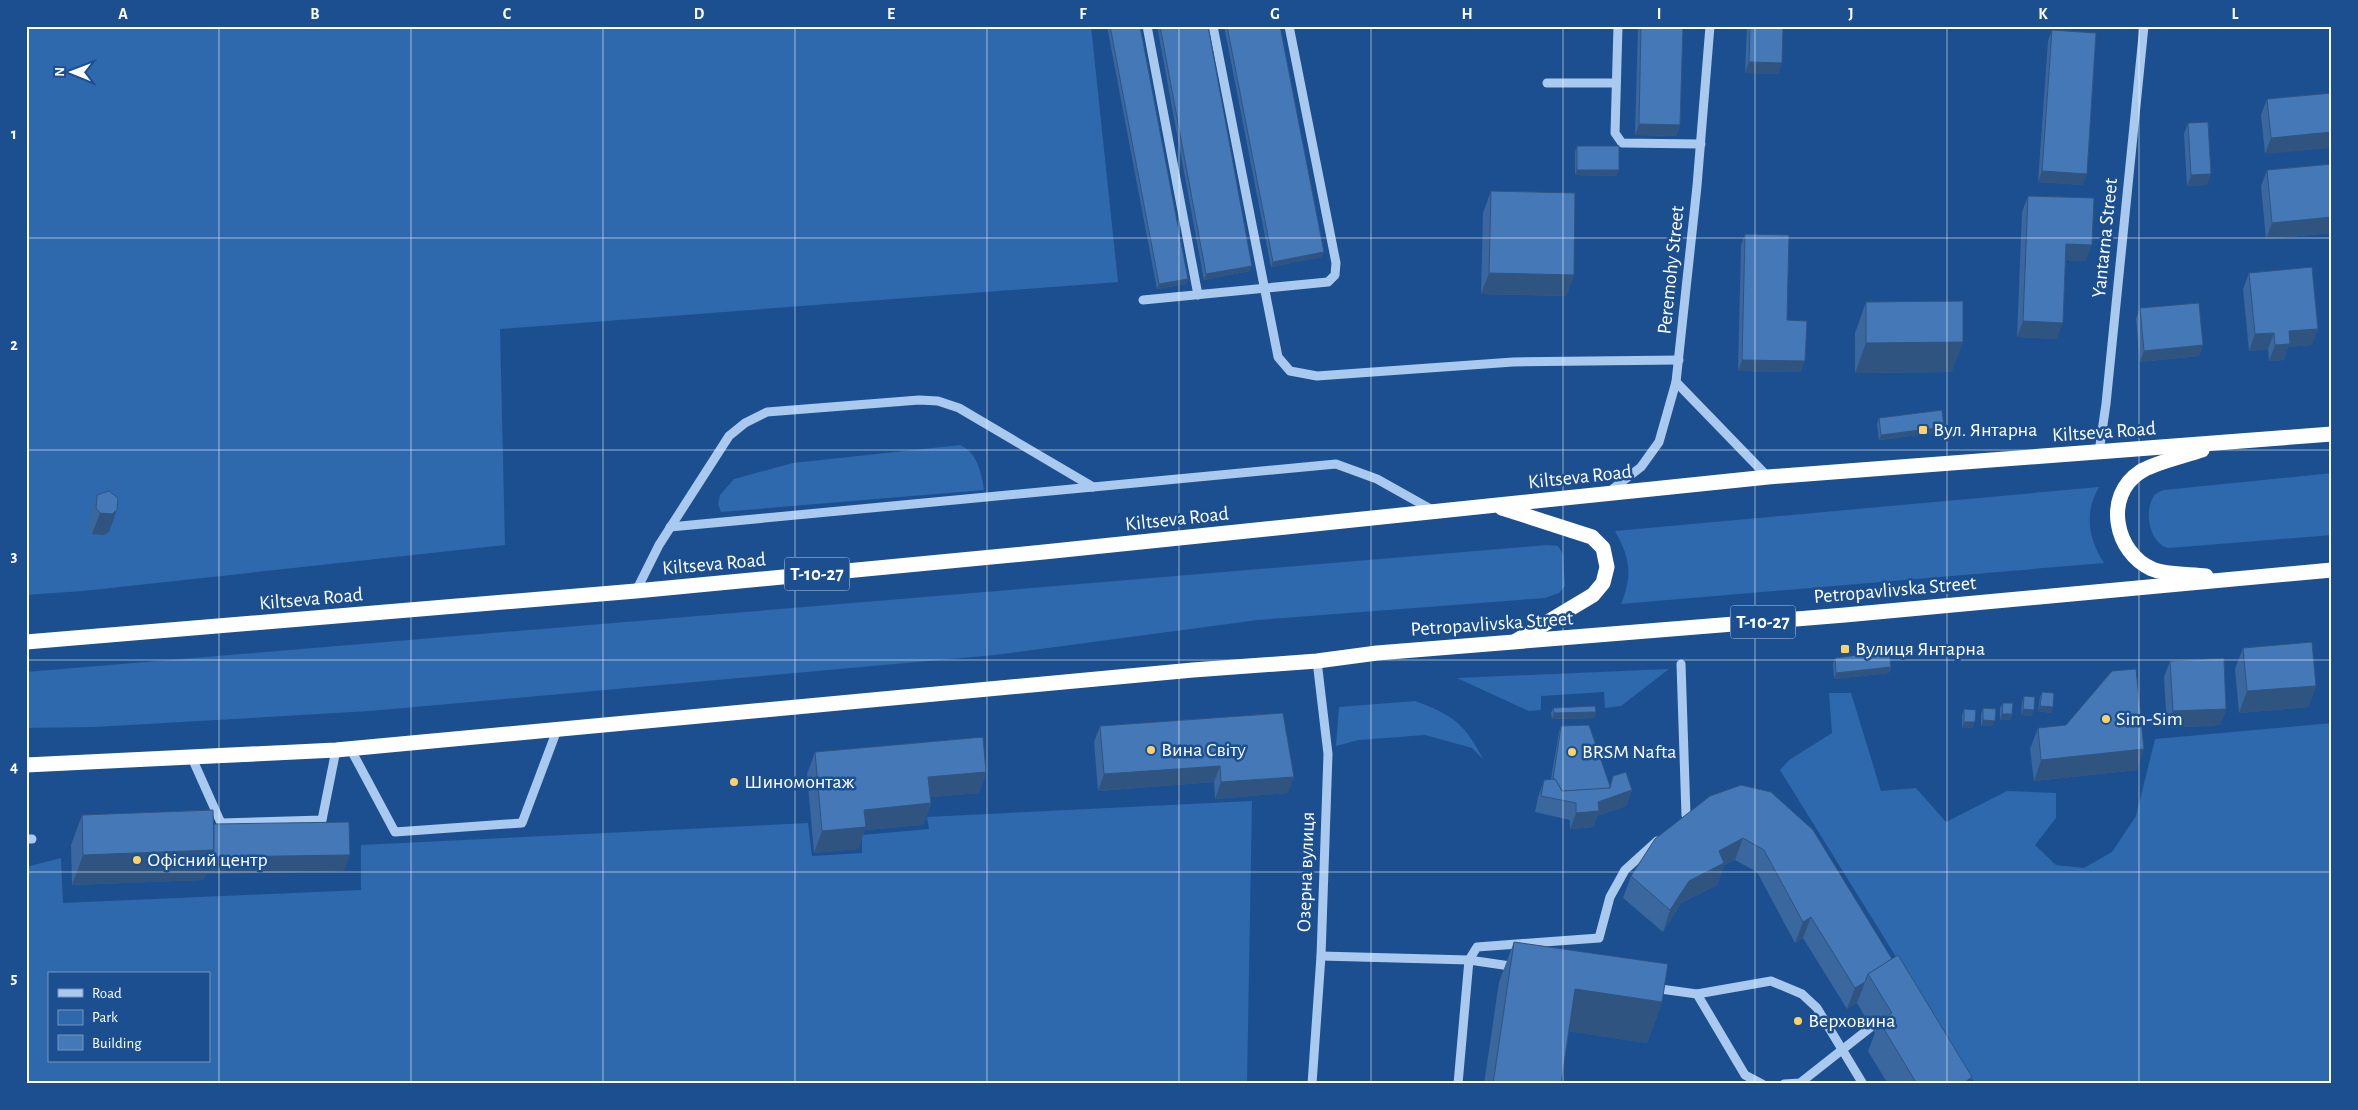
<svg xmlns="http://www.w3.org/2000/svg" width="2358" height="1110" viewBox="0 0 2358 1110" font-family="'Alegreya Sans',sans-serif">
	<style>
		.green { fill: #2e69ad; fill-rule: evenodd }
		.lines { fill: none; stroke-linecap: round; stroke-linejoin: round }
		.minor { stroke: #a9c9ee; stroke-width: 9 }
		.highway { stroke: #fff; stroke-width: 15 }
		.wall { fill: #3a679d }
		.shaded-wall { fill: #305480 }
		.building { fill: #4478b7; stroke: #305480 }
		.grid { fill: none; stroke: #fff; stroke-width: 1; stroke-opacity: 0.55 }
		.poi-dot { fill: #ffd166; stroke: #1b4f8f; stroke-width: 2 }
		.labels { text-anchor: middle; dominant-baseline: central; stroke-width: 5; stroke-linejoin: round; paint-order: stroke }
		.shield { fill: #1b4f8f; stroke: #bbcadd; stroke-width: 1 }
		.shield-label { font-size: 19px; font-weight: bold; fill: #fff }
		.street-label { font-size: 20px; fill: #fff; stroke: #1b4f8f }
		.poi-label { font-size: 20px; fill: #fff; stroke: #1b4f8f; text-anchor: start }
		.neatline { fill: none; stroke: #fff; stroke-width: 2 }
		.grid-label { font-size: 16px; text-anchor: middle; font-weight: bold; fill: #fff }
	</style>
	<rect width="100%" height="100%" fill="#1b4f8f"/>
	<g class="green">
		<polygon points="26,26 1091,26 1118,282 500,329 505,545 83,591 26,595"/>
		<path d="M960,445C977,452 981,472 984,490L721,512L718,504L720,495L734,479L793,463Z"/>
		<path d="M2332,473V535L2169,548C2150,545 2143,511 2154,496C2156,493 2161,491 2164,490Z"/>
		<path d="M2099,487C2084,513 2088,538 2104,563L1621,604C1633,575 1630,558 1615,531Z"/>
		<polygon points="1547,545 1558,546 1563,554 1565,586 1559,593 1545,598 1258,620 995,655 370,711 95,727 26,728 26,672"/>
		<polygon points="1669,669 1621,706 1605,708 1604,692 1541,696 1541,710 1529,711 1457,678"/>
		<polygon points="1829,693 1851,693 1881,791 1916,788 1946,822 2007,791 2056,793 2056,818 2035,845 2056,865 2084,868 2112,852 2136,816 2155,739 2332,723 2332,1084 1975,1084 1780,770 1789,760 1832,733"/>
		<path d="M1415,701C1453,715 1464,723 1483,759L1472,748L1425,735L1359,740L1336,746L1339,707Z"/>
		<path d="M1252,801L1247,1084H26V867L61,858L63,903L361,890V845L808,823L812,856L862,853V835L929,829L927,817ZM49,974H209V1061H49Z"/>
	</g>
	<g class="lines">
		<g class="minor">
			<polyline points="1147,26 1198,295"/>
			<polyline points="1213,26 1278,357 1290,371 1317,376 1513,362 1679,360"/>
			<polyline points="1618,26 1615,133 1622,143 1701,144"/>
			<polyline points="1547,83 1616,83"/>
			<polyline points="1143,300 1328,282 1335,275 1336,263 1289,26"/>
			<polyline points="1676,382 1768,477"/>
			<polyline points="2099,452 2106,404 2144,26"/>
			<polyline points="1610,491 1641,467 1659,442 1676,382 1697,186 1710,26"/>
			<polyline points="670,527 1093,487"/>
			<polyline points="636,591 659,545 729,436 745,423 767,412 919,400 938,401 959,408 1093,487 1336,464 1377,479 1434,511"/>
			<polyline points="1681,664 1686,815"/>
			<polyline points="350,748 395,832 522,823 557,730"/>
			<polyline points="192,758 221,823 322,820 336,750"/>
			<polyline points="26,839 32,839"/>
			<polyline points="1321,956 1469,960 1517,967"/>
			<polyline points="1653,988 1697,994 1771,981 1802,994 1817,1008 1863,1084"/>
			<polyline points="1697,994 1745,1075 1762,1084"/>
			<polyline points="1312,1084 1321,956 1328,754 1317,661"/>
			<polyline points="1458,1084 1469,960 1477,947 1599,938 1610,897 1625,870 1657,841"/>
			<polyline points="1784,1084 1800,1083 1871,1027"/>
		</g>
		<g class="highway">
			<path d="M2202,450C2185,456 2153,463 2140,472C2103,496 2115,553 2152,569C2165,575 2191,574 2206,576"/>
			<polyline points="1502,508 1592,537 1603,548 1607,567 1603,583 1593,595 1516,641"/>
			<polyline points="26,642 636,591 1044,552 1768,477 2332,434"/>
			<polyline points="26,765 336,750 1193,670 1317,661 1377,653 1845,615 2332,570"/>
		</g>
	</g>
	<g class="wall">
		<polygon points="1107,26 1140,26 1188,279 1186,284 1157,289"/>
		<polygon points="1157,26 1208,26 1250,271 1204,280"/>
		<polygon points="1224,26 1280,26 1322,257 1271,267"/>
		<polygon points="1638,26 1683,26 1680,125 1676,136 1635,135"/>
		<polygon points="1747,26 1783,26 1782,63 1778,74 1745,73"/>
		<polygon points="2052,30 2083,185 2038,182 2048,41"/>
		<polygon points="2332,93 2265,154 2261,115 2267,99"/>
		<polygon points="2188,123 2207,185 2187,186 2184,134"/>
		<polygon points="1577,146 1617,176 1575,175 1575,152"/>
		<polygon points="2332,164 2332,233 2266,239 2261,186 2267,170"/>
		<polygon points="1491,191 1574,275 1566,296 1481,294 1483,213"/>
		<polygon points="2028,196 2086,261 2066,260 2057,339 2017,337 2022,212"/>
		<polygon points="1745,234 1787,320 1801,372 1738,371 1741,245"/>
		<polygon points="2249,273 2312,345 2288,347 2284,360 2269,361 2268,349 2249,351 2243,289"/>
		<polygon points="1866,302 1952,372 1855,373 1855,333"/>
		<polygon points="2140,308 2203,345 2199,356 2140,362 2136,319"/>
		<polygon points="1879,418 1944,427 1942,432 1879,440 1877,424"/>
		<polygon points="97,495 109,532 104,535 92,534 88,529 90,517"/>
		<polygon points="2243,648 2316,686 2308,707 2239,713 2235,669"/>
		<polygon points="1835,658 1891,667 1889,673 1834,679 1833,664"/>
		<polygon points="2170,661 2226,709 2220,725 2167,728 2164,677"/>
		<polygon points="2042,692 2053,707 2051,713 2038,711 2040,697"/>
		<polygon points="2024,696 2032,716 2021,715 2022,702"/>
		<polygon points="2003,703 2012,714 2010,720 2000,720 2000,708"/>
		<polygon points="1553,708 1596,712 1594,718 1552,719 1551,713"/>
		<polygon points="1983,708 1993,726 1981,726 1981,714"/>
		<polygon points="1964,709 1973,728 1962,728 1962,715"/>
		<polygon points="1283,713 1288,793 1215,799 1214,782 1098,791 1094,742 1100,726"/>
		<polygon points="2066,725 2137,770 2034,781 2030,749 2038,728"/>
		<polygon points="1561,726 1610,786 1613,776 1632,790 1626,806 1597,816 1593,827 1570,829 1570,820 1535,812 1538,797 1544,780 1551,779 1559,732"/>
		<polygon points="815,752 986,772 979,793 930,797 931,803 923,825 865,830 858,849 814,853 807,774"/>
		<polygon points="1710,796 1892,959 1972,1077 1970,1084 1888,1084 1868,1051 1875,1033 1857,1003 1847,1009 1803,938 1795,943 1757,872 1735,860 1724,865 1717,885 1681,903 1663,932 1623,898 1631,876"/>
		<polygon points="82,815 214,824 344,871 206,874 203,880 72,885 71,845"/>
		<polygon points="1514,942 1662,1002 1647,1043 1568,1031 1561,1084 1484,1084 1499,982"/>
	</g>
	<g class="shaded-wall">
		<polygon points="1749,62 1782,63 1778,74 1745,73"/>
		<polygon points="1639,124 1680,125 1676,136 1635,135"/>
		<polygon points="2332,132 2332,148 2265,154 2271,138"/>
		<polygon points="1577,170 1619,170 1617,176 1575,175"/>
		<polygon points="2042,171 2087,174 2083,185 2038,182"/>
		<polygon points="2211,174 2207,185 2187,186 2191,175"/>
		<polygon points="2332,217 2332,233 2266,239 2272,223"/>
		<polygon points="2066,244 2092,245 2086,261 2060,260"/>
		<polygon points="1324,252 1322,257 1271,267 1273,262"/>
		<polygon points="1252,266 1250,271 1204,280 1206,274"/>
		<polygon points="1489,273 1574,275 1566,296 1481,294"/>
		<polygon points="1188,279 1186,284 1157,289 1159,284"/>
		<polygon points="2023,321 2063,323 2057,339 2017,337"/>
		<polygon points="2318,329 2312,345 2288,347 2284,360 2269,361 2275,345 2289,331"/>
		<polygon points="2274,333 2268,349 2249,351 2255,334"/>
		<polygon points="1963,342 1952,372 1855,373 1866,343"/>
		<polygon points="2203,345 2199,356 2140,362 2144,351"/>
		<polygon points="1742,360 1805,361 1801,372 1738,371"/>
		<polygon points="1944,427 1942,432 1879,440 1881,435"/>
		<polygon points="117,510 109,532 104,535 92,534 100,513"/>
		<polygon points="1891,667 1889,673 1834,679 1836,673"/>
		<polygon points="2316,686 2308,707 2239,713 2247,691"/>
		<polygon points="2040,706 2053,707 2051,713 2038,711"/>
		<polygon points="2023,709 2034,710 2032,716 2021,715"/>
		<polygon points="2226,709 2220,725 2167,728 2173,711"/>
		<polygon points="1596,712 1594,718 1552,719 1554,713"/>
		<polygon points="2002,714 2012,714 2010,720 2000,720"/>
		<polygon points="1983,720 1995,721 1993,726 1981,726"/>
		<polygon points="1964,722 1975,722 1973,728 1962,728"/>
		<polygon points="2144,749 2137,770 2034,781 2041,760"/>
		<polygon points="1220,766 1214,782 1098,791 1104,774"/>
		<polygon points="986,772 979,793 921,798 928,777"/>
		<polygon points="1294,777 1288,793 1215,799 1221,782"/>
		<polygon points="1632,790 1626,806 1597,816 1593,827 1570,829 1576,813 1576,803"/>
		<polygon points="931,803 923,825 865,830 858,849 814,853 822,831 864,810"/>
		<polygon points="1743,838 1735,860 1724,865 1717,885 1681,903 1663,932 1670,910 1689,881 1719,851"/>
		<polygon points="214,850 350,855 344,871 206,874 203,880 72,885 83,855"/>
		<polygon points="1811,917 1803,938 1795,943 1803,922"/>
		<polygon points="1865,982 1857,1003 1847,1009 1855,988"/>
		<polygon points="1575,989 1662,1002 1647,1043 1560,1030"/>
		<polygon points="1972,1077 1970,1084 1962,1084"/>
	</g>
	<g class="building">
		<polygon points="1110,26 1140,26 1188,279 1159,284"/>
		<polygon points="1160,26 1208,26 1252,266 1206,274"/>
		<polygon points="1227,26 1280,26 1324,252 1273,262"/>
		<polygon points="1641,26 1683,26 1680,125 1639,124"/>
		<polygon points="1750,26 1783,26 1782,63 1749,62"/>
		<polygon points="2052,30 2096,33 2087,174 2042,171"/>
		<polygon points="2332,93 2332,132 2271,138 2267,99"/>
		<polygon points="2208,122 2211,174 2191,175 2188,123"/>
		<rect x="1577" y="146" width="42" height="24"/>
		<polygon points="2332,164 2332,217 2272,223 2267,170"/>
		<polygon points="1491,191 1575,193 1574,275 1489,273"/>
		<polygon points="2028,196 2094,198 2092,245 2066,244 2063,323 2023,321"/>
		<polygon points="1745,234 1789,235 1787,320 1807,321 1805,361 1742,360"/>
		<polygon points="2312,267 2318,329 2289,331 2290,344 2275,345 2274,333 2255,334 2249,273"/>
		<polygon points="1963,301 1963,342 1866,343 1866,302"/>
		<polygon points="2199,303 2203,345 2144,351 2140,308"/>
		<polygon points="1942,410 1944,427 1881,435 1879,418"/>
		<polygon points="109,491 118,498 117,510 112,514 100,513 96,508 97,495"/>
		<polygon points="2312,642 2316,686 2247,691 2243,648"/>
		<polygon points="1889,651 1891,667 1836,673 1835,658"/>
		<polygon points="2224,658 2226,709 2173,711 2170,661"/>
		<polygon points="2136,669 2144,749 2041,760 2038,728 2066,725 2112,671"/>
		<polygon points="2042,692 2054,693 2053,707 2040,706"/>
		<polygon points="2024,696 2035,697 2034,710 2023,709"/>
		<polygon points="2003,703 2013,703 2012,714 2002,714"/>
		<polygon points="1595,706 1596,712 1554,713 1553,708"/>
		<polygon points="1983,708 1996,709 1995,721 1983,720"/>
		<polygon points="1964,709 1976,710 1975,722 1964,722"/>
		<polygon points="1283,713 1294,777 1221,782 1220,766 1104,774 1100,726"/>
		<polygon points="1589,725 1610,786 1609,789 1562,791 1555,779 1553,779 1561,726"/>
		<polygon points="983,737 986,772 928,777 931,803 864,810 866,827 822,831 815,752"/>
		<polygon points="1626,772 1632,790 1598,802 1599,811 1576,813 1576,803 1541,796 1544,780 1555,779 1562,791 1610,788 1613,776"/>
		<polygon points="1741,785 1771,792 1813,830 1892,959 1868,974 1865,982 1855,988 1811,917 1803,922 1764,850 1743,838 1719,851 1724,863 1689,881 1670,910 1631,876 1655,839 1710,796"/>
		<polygon points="213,810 214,850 83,855 82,815"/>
		<polygon points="349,822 350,855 212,857 214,850 214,824"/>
		<polygon points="1514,942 1668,964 1662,1002 1575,989 1561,1084 1493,1084"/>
		<polygon points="1898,955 1972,1077 1962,1084 1917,1084 1879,1021 1892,1013 1868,974"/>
	</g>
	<path class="grid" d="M219,26V1084M411,26V1084M603,26V1084M795,26V1084M987,26V1084M1179,26V1084M1371,26V1084M1563,26V1084M1755,26V1084M1947,26V1084M2139,26V1084M26,238H2332M26,450H2332M26,660H2332M26,872H2332"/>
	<g class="poi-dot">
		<rect x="1918" y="425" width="10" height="10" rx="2.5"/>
		<rect x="1840" y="644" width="10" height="10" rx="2.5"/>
		<circle cx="2106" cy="719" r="5"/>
		<circle cx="1151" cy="750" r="5"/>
		<circle cx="1572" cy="752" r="5"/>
		<circle cx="734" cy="782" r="5"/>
		<circle cx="137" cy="860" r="5"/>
		<circle cx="1798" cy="1021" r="5"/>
	</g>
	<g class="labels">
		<g class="shield">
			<rect x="784.5" y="557.5" width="65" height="33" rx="4"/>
			<rect x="1730.5" y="605.5" width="65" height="33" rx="4"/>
		</g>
		<g class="shield-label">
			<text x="817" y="574">Т-10-27</text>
			<text x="1763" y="622">Т-10-27</text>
		</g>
		<g class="street-label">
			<text transform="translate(2105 238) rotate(-84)">Yantarna Street</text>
			<text transform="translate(1671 270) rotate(-84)">Peremohy Street</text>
			<text transform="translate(2104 432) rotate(-4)">Kiltseva Road</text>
			<text transform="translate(1580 477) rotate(-6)">Kiltseva Road</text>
			<text transform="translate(1177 519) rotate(-6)">Kiltseva Road</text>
			<text transform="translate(714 564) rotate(-5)">Kiltseva Road</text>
			<text transform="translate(1895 590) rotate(-5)">Petropavlivska Street</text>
			<text transform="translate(311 599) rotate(-5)">Kiltseva Road</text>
			<text transform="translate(1492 624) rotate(-4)">Petropavlivska Street</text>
			<text transform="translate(1306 872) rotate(-88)">Озерна вулиця</text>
		</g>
		<g class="poi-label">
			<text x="1933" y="430">Вул. Янтарна</text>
			<text x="1855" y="649">Вулиця Янтарна</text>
			<text x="2116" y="719">Sim-Sim</text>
			<text x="1161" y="750">Вина Світу</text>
			<text x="1582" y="752">BRSM Nafta</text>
			<text x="744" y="782">Шиномонтаж</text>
			<text x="147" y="860">Офісний центр</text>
			<text x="1808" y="1021">Верховина</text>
		</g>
	</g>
	<rect width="2358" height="1110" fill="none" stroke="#1b4f8f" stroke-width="55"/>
	<rect x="48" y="972" width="162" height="90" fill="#1b4f8f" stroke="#7695bc"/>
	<rect x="58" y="989" width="25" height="8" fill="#a9c9ee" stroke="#7695bc"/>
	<text x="92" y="998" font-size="15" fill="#ffffff">Road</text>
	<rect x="58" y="1010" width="25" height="15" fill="#2e69ad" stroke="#7695bc"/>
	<text x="92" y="1022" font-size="15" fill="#ffffff">Park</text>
	<rect x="58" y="1035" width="25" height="15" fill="#4478b7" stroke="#7695bc"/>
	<text x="92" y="1048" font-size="15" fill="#ffffff">Building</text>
	<g transform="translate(72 72) rotate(271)" stroke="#1b4f8f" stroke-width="4" paint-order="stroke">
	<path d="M0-4L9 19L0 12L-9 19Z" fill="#ffffff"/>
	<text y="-8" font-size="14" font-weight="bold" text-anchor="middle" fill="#ffffff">N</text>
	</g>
	<rect x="28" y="28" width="2302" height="1054" class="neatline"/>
	<g class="grid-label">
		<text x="123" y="19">A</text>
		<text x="315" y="19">B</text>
		<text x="507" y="19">C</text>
		<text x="699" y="19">D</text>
		<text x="891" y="19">E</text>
		<text x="1083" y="19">F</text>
		<text x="1275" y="19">G</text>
		<text x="1467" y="19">H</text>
		<text x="1659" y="19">I</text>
		<text x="1851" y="19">J</text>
		<text x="2043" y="19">K</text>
		<text x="2235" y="19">L</text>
		<text x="14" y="139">1</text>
		<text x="14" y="350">2</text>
		<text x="14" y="561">3</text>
		<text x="14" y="772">4</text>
		<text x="14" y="983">5</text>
	</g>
</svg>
